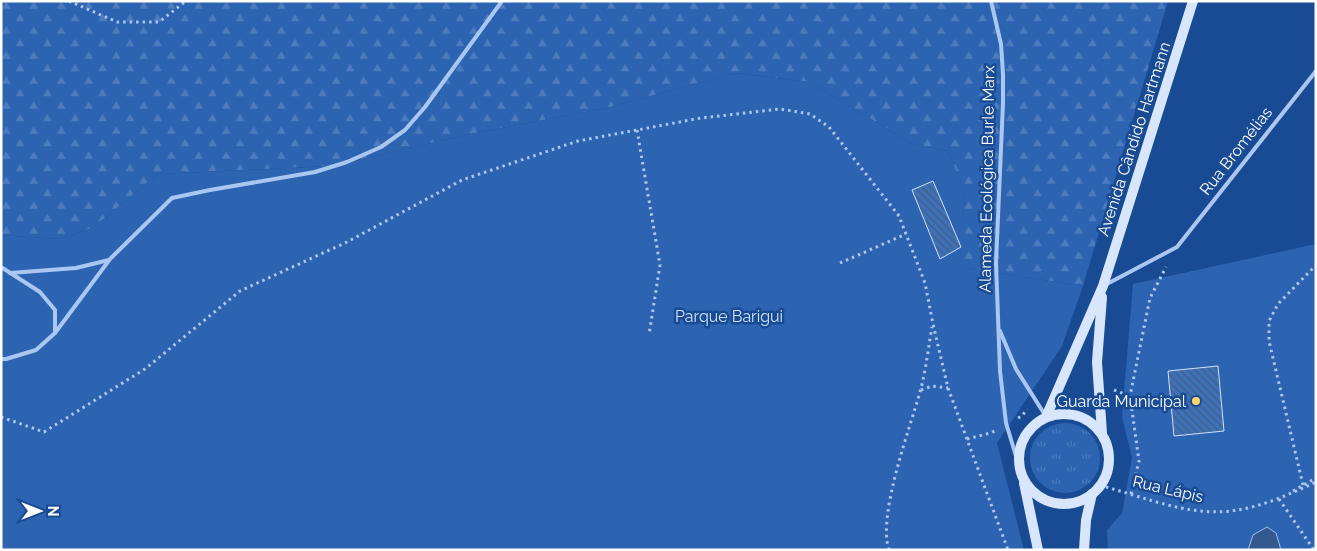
<svg xmlns="http://www.w3.org/2000/svg" width="1317" height="551" viewBox="0 0 1317 551" font-family="Raleway,sans-serif">
	<style>
		.grass { fill: url(#grass-tufts) }
		.forest { fill: url(#forest-firs) }
		.park { fill: #2c64b2 }
		.water { fill: #34598e; stroke: #9bc2f3 }
		.building { fill: url(#building-back-hatch); stroke: #d0e2fb }
		.lines { fill: none; stroke-linecap: round; stroke-linejoin: round }
		.path { stroke: #a9c7f0; stroke-width: 3; stroke-dasharray: 2.5 4; stroke-linecap: butt }
		.lane { stroke: #a9c7f0; stroke-width: 4 }
		.secondary { stroke: #d7e6fb; stroke-width: 10 }
		.poi-dot { fill: #ffd768; stroke: #184b94; stroke-width: 2 }
		.labels { text-anchor: middle; dominant-baseline: central; stroke-width: 5; stroke-linejoin: round; paint-order: stroke }
		.street-label { font-size: 16px; fill: #fff; stroke: #184b94 }
		.park-label { font-size: 16px; fill: #d0e2fb; stroke: #184b94 }
		.poi-label { font-size: 16px; fill: #fff; stroke: #184b94; text-anchor: end }
	</style>
	<defs>
		<pattern id="grass-tufts" width="24" height="20" patternUnits="userSpaceOnUse" patternTransform="scale(1.25)"><rect width="24" height="20" fill="#2c64b2"/><path d="M3 7l-1-3M5 7V3M7 7l1-3M15 17l-1-3M17 17v-4M19 17l1-3" fill="none" stroke="#4c7bbe"/></pattern>
		<pattern id="forest-firs" width="22" height="20" patternUnits="userSpaceOnUse" patternTransform="scale(1.25)"><rect width="22" height="20" fill="#2c64b2"/><path d="M5 1l3.5 6h-7zM16 11l3.5 6h-7z" fill="#4c7bbe"/></pattern>
		<pattern id="building-back-hatch" width="6" height="6" patternUnits="userSpaceOnUse" patternTransform="scale(1.25)"><rect width="6" height="6" fill="#3d72ba"/><path d="M-1 5l2 2M0 0l6 6M5-1l2 2" fill="none" stroke="#455d7e"/></pattern>
	</defs>
	<rect width="100%" height="100%" fill="#184b94"/>
	<circle class="grass" cx="1065" cy="458" r="35"/>
	<polygon class="forest" points="1,1 1168,1 1083,286 959,267 964,192 948,151 912,144 810,82 735,73 607,108 470,134 332,166 158,174 93,228 58,239 1,235"/>
	<g class="park">
		<polygon points="735,73 810,82 912,144 948,151 964,191 960,267 1083,286 1062,346 997,443 1024,550 1,550 1,235 58,239 93,228 158,174 332,166 470,134 607,108"/>
		<polygon points="1316,244 1316,550 1108,550 1107,530 1122,513 1132,458 1122,417 1133,284"/>
	</g>
	<polygon class="water" points="1267,527 1276,533 1281,550 1248,550 1253,535"/>
	<g class="building">
		<polygon points="933,181 961,247 940,259 912,190"/>
		<polygon points="1218,366 1224,431 1174,436 1168,371"/>
	</g>
	<g class="lines">
		<g class="path">
			<polyline points="69,1 117,22 159,22 186,1"/>
			<polyline points="637,130 660,265 649,335"/>
			<polyline points="840,263 906,234"/>
			<polyline points="921,390 932,386 948,388"/>
			<polyline points="1114,390 1130,396"/>
			<polyline points="1,417 44,432 145,369 240,291 347,242 462,180 578,141 701,118 780,109 810,114 829,127 899,216 925,283 933,324 948,388 1008,550"/>
			<polyline points="1018,418 1022,416 1027,409"/>
			<polyline points="967,439 990,433 995,431"/>
			<polyline points="1303,485 1269,341 1269,321 1278,304 1316,265"/>
			<path d="M1106,487C1147,498 1193,518 1237,510C1264,506 1290,494 1316,482"/>
			<polyline points="1293,491 1316,478"/>
			<polyline points="1131,494 1139,461 1130,396 1150,298 1166,267"/>
			<polyline points="1279,499 1314,550"/>
			<path d="M889,550C877,516 910,428 920,392C926,371 928,349 932,327"/>
		</g>
		<g class="lane">
			<polyline points="991,1 1001,44 1003,74 1003,103 996,263 1000,371 1006,423 1019,466"/>
			<polyline points="1,267 40,292 55,310 55,333"/>
			<polyline points="10,273 76,268 109,260"/>
			<polyline points="1105,285 1177,247 1316,71"/>
			<polyline points="1000,331 1016,369 1045,415"/>
			<polyline points="1,359 6,359 36,350 55,333 110,259 172,198 210,190 315,172 347,162 381,147 405,130 425,107 502,1"/>
		</g>
		<g class="secondary">
			<circle cx="1064" cy="459" r="45"/>
			<polyline points="1046,417 1103,286 1193,1"/>
			<polyline points="1102,433 1097,362 1102,297"/>
			<polyline points="1024,483 1038,550"/>
			<polyline points="1084,550 1086,520 1092,494"/>
		</g>
	</g>
	<circle class="poi-dot" cx="1196" cy="401" r="5"/>
	<g class="labels">
		<g class="street-label">
			<text transform="translate(1134 139) rotate(-72)">Avenida Cândido Hartmann</text>
			<text transform="translate(1236 151) rotate(-52)">Rua Bromélias</text>
			<text transform="translate(987 179) rotate(-89)">Alameda Ecológica Burle Marx</text>
			<text transform="translate(1168 489) rotate(13)">Rua Lápis</text>
		</g>
		<g class="park-label">
			<text x="729" y="316">Parque Barigui</text>
		</g>
		<g class="poi-label">
			<text x="1186" y="401">Guarda Municipal</text>
		</g>
	</g>
	<rect width="1317" height="551" fill="none" stroke="#ffffff" stroke-width="5"/>
	<g transform="translate(40 511) rotate(90)" stroke="#184b94" stroke-width="4" paint-order="stroke">
	<path d="M0-4L9 19L0 12L-9 19Z" fill="#ffffff"/>
	<text y="-8" font-size="14" font-weight="bold" text-anchor="middle" fill="#ffffff">N</text>
	</g>
</svg>
